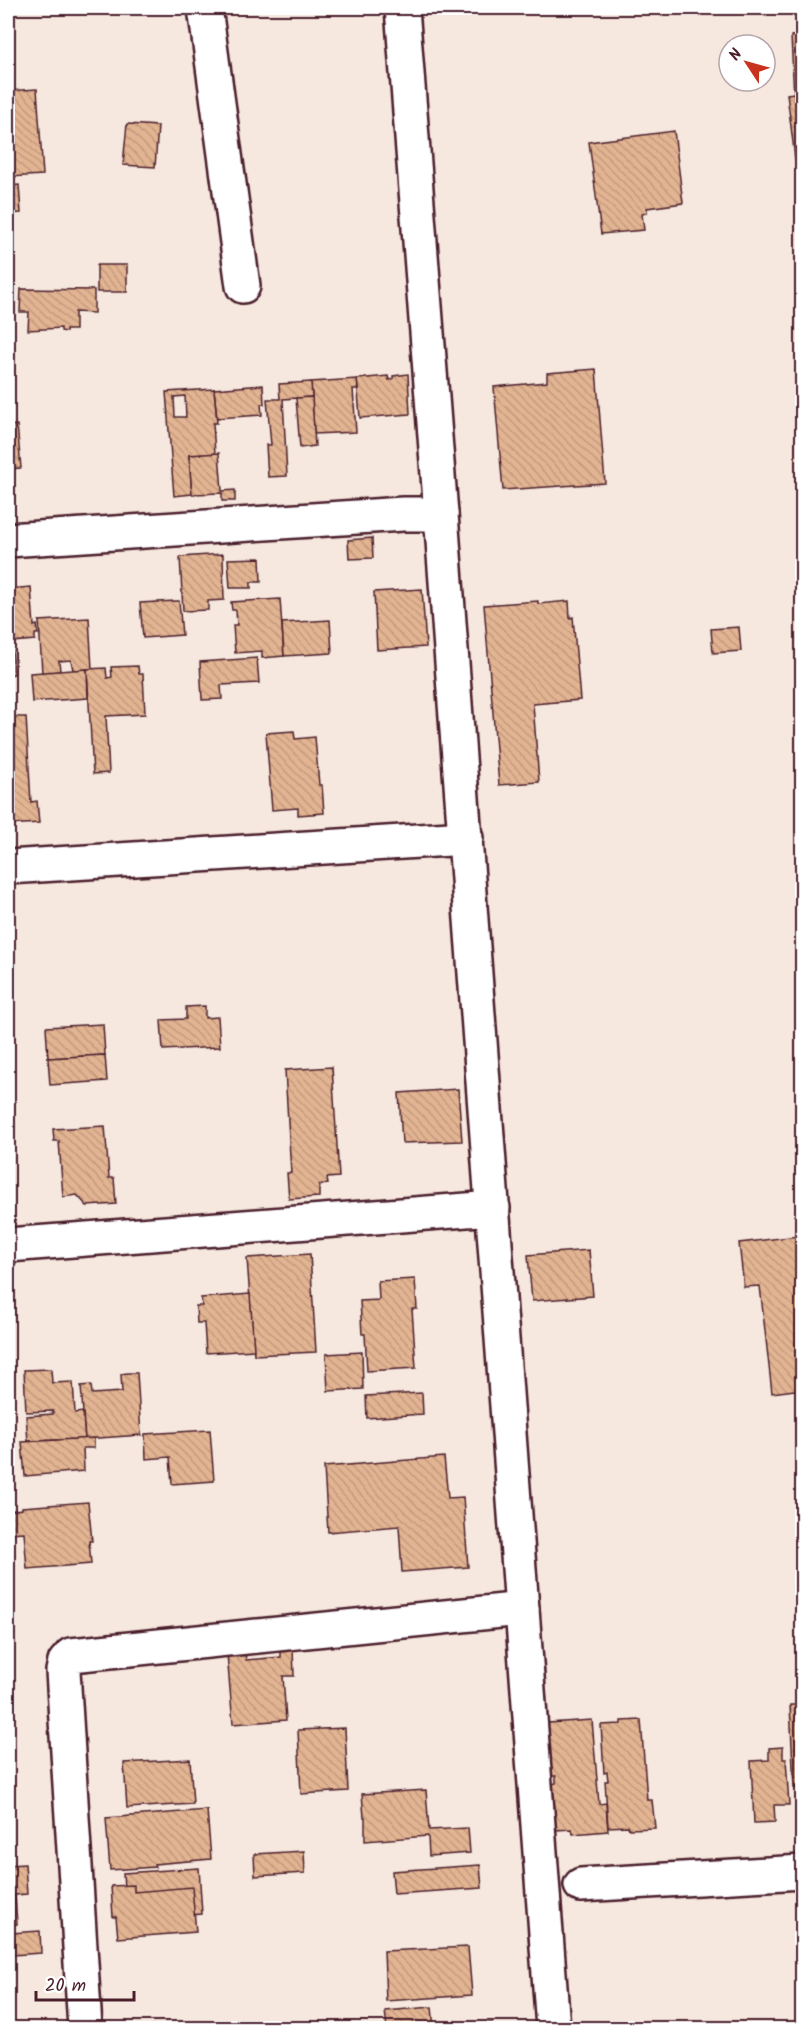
<svg xmlns="http://www.w3.org/2000/svg" width="810" height="2036" viewBox="0 0 810 2036" font-family="Kalam,sans-serif">
	<style>
		.building { fill: url(#building-back-hatch); stroke: #4a1f2b; stroke-width: 1.5; fill-rule: evenodd }
		.lines { fill: none; stroke-linecap: round; stroke-linejoin: round }
		.street-casing { stroke: #4a1f2b; stroke-width: 38 }
		.street { stroke: #fff; stroke-width: 33 }
	</style>
	<defs>
		<pattern id="building-back-hatch" width="6" height="6" patternUnits="userSpaceOnUse" patternTransform="scale(1.5)"><rect width="6" height="6" fill="#e2b492"/><path d="M-1 5l2 2M0 0l6 6M5-1l2 2" fill="none" stroke="#c39a7e"/></pattern>
	</defs>
	<rect width="100%" height="100%" fill="#f6e8de"/>
	<filter id="ink" filterUnits="userSpaceOnUse"><feTurbulence type="fractalNoise" baseFrequency=".0167" numOctaves="2"/><feDisplacementMap in="SourceGraphic" scale="12" xChannelSelector="R" yChannelSelector="G"/><feConvolveMatrix kernelMatrix="1 2 1 2 8 2 1 2 1" color-interpolation-filters="sRGB"/></filter>
	<g filter="url(#ink)">
		<g class="building">
			<polygon points="802,35 802,96 794,97 791,36"/>
			<polygon points="37,89 43,175 8,177 8,91"/>
			<polygon points="794,93 794,97 802,96 802,159 795,159 787,94"/>
			<polygon points="127,124 158,126 155,167 123,165"/>
			<polygon points="674,131 683,203 647,208 647,213 642,214 644,230 601,234 589,142"/>
			<polygon points="19,185 21,213 8,214 8,186"/>
			<rect x="97" y="265" width="30" height="27"/>
			<polygon points="21,289 94,290 94,313 75,312 75,330 66,330 66,332 61,331 61,328 28,330 29,312 20,312"/>
			<polygon points="596,369 605,483 503,490 494,387 547,382 547,373"/>
			<polygon points="408,374 410,414 360,418 357,379 388,376 389,380 393,379 393,376"/>
			<polygon points="357,379 358,389 353,389 356,432 314,434 311,382"/>
			<polygon points="311,382 312,397 283,399 287,476 268,477 266,445 271,445 267,399 280,399 279,384"/>
			<polygon points="263,385 264,404 261,404 262,415 217,418 214,389"/>
			<path d="M214,389L217,423H213L215,454L189,455L192,494L174,496L166,392ZM185,396L186,417H175L174,397Z"/>
			<polygon points="312,397 315,446 300,448 296,398"/>
			<polygon points="17,425 21,468 8,469 8,426"/>
			<polygon points="219,453 222,491 235,490 235,501 222,501 222,493 192,494 189,455"/>
			<polygon points="372,538 373,558 349,559 348,540"/>
			<polygon points="223,554 224,600 208,601 208,610 183,611 180,557"/>
			<polygon points="260,558 261,582 251,582 251,588 230,588 228,559"/>
			<polygon points="31,587 34,626 37,625 38,634 35,634 35,640 12,642 14,674 8,675 8,589"/>
			<polygon points="422,589 426,647 377,650 374,592"/>
			<polygon points="280,599 284,656 262,658 262,651 235,653 233,625 237,625 236,610 232,610 231,602"/>
			<polygon points="176,601 179,601 182,635 143,638 140,603"/>
			<polygon points="538,601 538,604 569,601 570,618 573,617 580,700 533,704 539,782 499,785 484,605"/>
			<polygon points="89,618 92,669 73,670 71,660 59,661 60,671 42,673 39,621"/>
			<polygon points="330,620 332,653 284,656 282,623"/>
			<polygon points="739,627 741,651 713,653 711,629"/>
			<polygon points="257,658 259,683 221,685 222,699 202,700 200,662"/>
			<polygon points="138,666 139,674 143,674 145,714 106,716 109,773 93,774 87,669 106,668 107,678 112,677 111,667"/>
			<polygon points="87,669 88,698 32,702 30,673"/>
			<polygon points="8,717 26,717 31,802 37,801 39,823 8,825"/>
			<polygon points="294,731 295,739 315,737 319,785 322,785 324,813 298,815 298,808 272,810 266,733"/>
			<polygon points="205,1006 205,1018 218,1017 220,1047 163,1050 161,1020 186,1019 186,1007"/>
			<polygon points="103,1024 105,1055 48,1058 46,1027"/>
			<polygon points="105,1055 107,1081 50,1085 48,1058"/>
			<polygon points="332,1067 339,1177 327,1178 328,1184 319,1185 319,1197 289,1199 287,1173 291,1173 285,1070"/>
			<polygon points="458,1089 462,1141 402,1143 399,1093"/>
			<polygon points="105,1126 109,1178 114,1178 116,1204 87,1206 77,1195 63,1197 59,1141 54,1141 53,1129"/>
			<polygon points="798,1236 802,1267 802,1389 772,1393 760,1286 744,1287 739,1243"/>
			<polygon points="589,1250 593,1296 532,1301 528,1255"/>
			<polygon points="310,1254 316,1352 254,1355 247,1258"/>
			<polygon points="415,1279 417,1309 412,1309 416,1368 367,1371 365,1334 362,1334 360,1301 379,1300 378,1281"/>
			<polygon points="250,1294 254,1350 206,1353 204,1323 197,1323 196,1306 202,1306 201,1298"/>
			<polygon points="362,1352 363,1389 328,1391 326,1354"/>
			<polygon points="51,1369 52,1383 73,1382 75,1413 83,1412 85,1439 28,1441 26,1416 53,1414 53,1411 26,1412 24,1370"/>
			<polygon points="128,1373 137,1373 141,1435 85,1439 81,1386 91,1385 92,1394 122,1392 121,1374"/>
			<polygon points="422,1393 423,1414 367,1418 366,1396"/>
			<polygon points="210,1430 214,1481 172,1484 170,1457 146,1459 145,1434"/>
			<polygon points="94,1438 94,1448 83,1448 84,1471 25,1476 22,1442"/>
			<polygon points="444,1457 448,1498 463,1497 468,1567 402,1572 399,1526 328,1532 324,1467"/>
			<polygon points="798,1486 802,1486 802,1546 798,1494"/>
			<polygon points="88,1502 92,1541 89,1541 91,1564 27,1569 24,1532 10,1533 8,1511 22,1509 22,1507"/>
			<polygon points="293,1649 294,1676 283,1676 286,1720 233,1724 227,1654 245,1653 246,1660 281,1657 281,1650"/>
			<polygon points="790,1705 802,1705 802,1788 794,1788"/>
			<polygon points="592,1720 599,1804 606,1803 608,1831 573,1834 572,1829 556,1830 553,1784 556,1783 556,1776 552,1776 548,1723"/>
			<polygon points="641,1720 647,1800 652,1800 655,1828 629,1829 628,1826 608,1827 605,1781 608,1781 607,1772 604,1773 601,1725 621,1724 621,1721"/>
			<polygon points="345,1728 348,1791 301,1794 298,1730"/>
			<polygon points="783,1747 783,1759 786,1759 789,1805 774,1805 775,1822 754,1823 751,1761 769,1760 769,1748"/>
			<polygon points="190,1759 193,1804 127,1808 124,1763"/>
			<polygon points="426,1790 429,1830 468,1828 470,1853 429,1856 428,1836 365,1841 365,1817 364,1817 362,1794"/>
			<polygon points="207,1810 211,1859 154,1864 155,1867 110,1870 106,1818"/>
			<polygon points="304,1851 305,1873 255,1876 254,1854"/>
			<polygon points="25,1864 27,1894 15,1895 17,1924 8,1925 8,1865"/>
			<polygon points="480,1865 482,1888 394,1894 392,1871"/>
			<polygon points="199,1868 202,1914 126,1920 123,1873"/>
			<polygon points="134,1885 134,1892 192,1887 196,1932 118,1938 116,1917 113,1917 111,1886"/>
			<polygon points="40,1931 41,1953 12,1955 11,1933"/>
			<polygon points="468,1947 472,1995 386,2001 384,1951"/>
			<polygon points="432,2007 434,2028 492,2023 492,2028 387,2028 385,2011"/>
		</g>
		<g class="lines">
			<g class="street-casing">
				<g id="street">
					<polyline points="205,8 243,286"/>
					<polyline points="402,8 441,514 553,2028"/>
					<polyline points="8,540 403,514 441,514"/>
					<polyline points="8,867 466,838"/>
					<polyline points="8,1245 493,1208"/>
					<polyline points="581,1885 802,1872"/>
					<polyline points="85,2028 63,1671 65,1662 71,1655 522,1609"/>
				</g>
			</g>
			<use href="#street" class="street"/>
		</g>
	</g>
	<rect width="810" height="2036" fill="none" stroke="#fff" stroke-width="30"/>
	<rect x="15" y="15" width="780" height="2006" fill="none" stroke="#4a1f2b" stroke-width="2" filter="url(#ink)"/>
	<g transform="translate(747 63) rotate(306)"><circle r="28" fill="#ffffff" stroke="#b7a5aa" stroke-width="1.5"/>
	<path d="M0-4.5L10 22L0 15L-10 22Z" fill="#c8321e"/>
	<text y="-9" font-size="16" font-weight="bold" text-anchor="middle" fill="#4a1f2b">N</text>
	</g>
	<path d="M36 1991v9h98v-9" fill="none" stroke="#4a1f2b" stroke-width="3"/>
	<text x="45" y="1991" font-size="18" fill="#4a1f2b" stroke="#ffffff" stroke-width="4.5" paint-order="stroke">20 m</text>
</svg>
